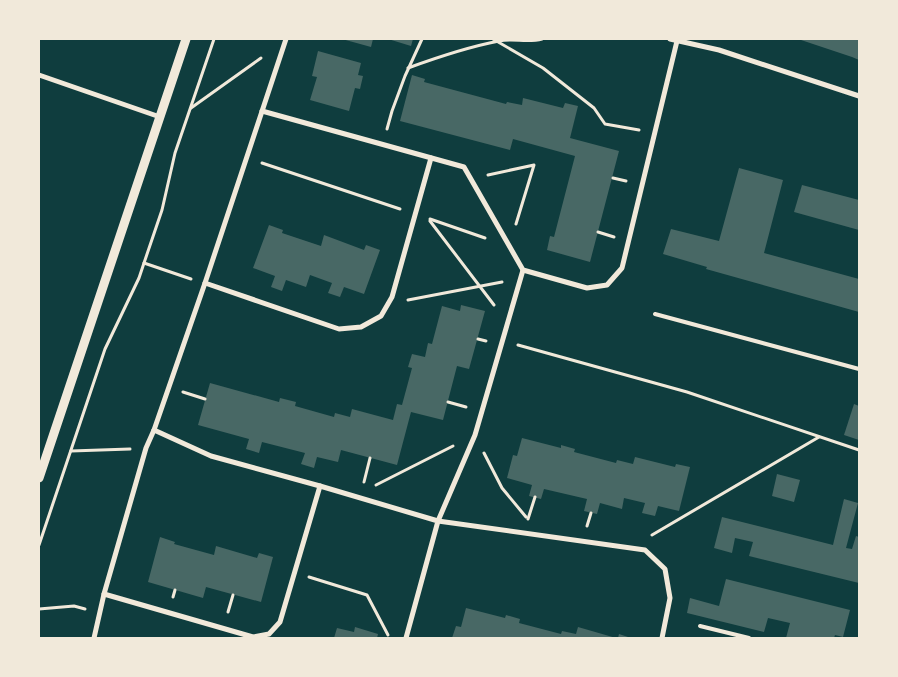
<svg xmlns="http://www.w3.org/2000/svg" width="898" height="677" viewBox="0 0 898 677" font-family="'Public Sans',sans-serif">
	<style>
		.building { fill: #486865 }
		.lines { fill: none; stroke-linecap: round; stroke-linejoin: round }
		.path { stroke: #f1e9da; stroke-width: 3 }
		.service { stroke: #f1e9da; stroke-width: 4 }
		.minor { stroke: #f1e9da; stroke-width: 5 }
		.tertiary { stroke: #f1e9da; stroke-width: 9 }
	</style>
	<rect width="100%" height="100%" fill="#0f3d3e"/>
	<g class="building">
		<polygon points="342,39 373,39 371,47"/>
		<polygon points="388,39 413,39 411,46"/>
		<polygon points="798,39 859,39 859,60 852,57"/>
		<polygon points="318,51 361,63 358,75 363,76 360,89 355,88 349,111 310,100 317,77 312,76"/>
		<polygon points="412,75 425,79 424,82 506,104 507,102 522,105 523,98 563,108 565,103 578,106 570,138 619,151 590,262 547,250 550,236 554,237 575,156 513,139 510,150 400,121"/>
		<polygon points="739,168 783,180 764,253 859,279 859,312 706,269 707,267 663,254 671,229 719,241"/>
		<polygon points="802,185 859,200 859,230 794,212"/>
		<polygon points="269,225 283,230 282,233 321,246 324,235 364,250 366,245 380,250 364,294 344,287 340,297 328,293 332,283 310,275 306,287 286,280 282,291 271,287 275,276 253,268"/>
		<polygon points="461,305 485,311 469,369 457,366 443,420 411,412 397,465 341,450 338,462 317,457 314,468 301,464 305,453 262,442 259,453 246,449 249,439 198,425 210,383 279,402 280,398 296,402 295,406 334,417 335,413 350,417 352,409 393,420 397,404 402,405 412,368 408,367 412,354 425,357 428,343 432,344 442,306 460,311"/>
		<polygon points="854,404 859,406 859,440 844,435"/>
		<polygon points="522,438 561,448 561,445 575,449 574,452 616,463 617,460 633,464 635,457 675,467 676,464 690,467 679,511 658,506 655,516 642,513 645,503 624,498 622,509 600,503 597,514 584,511 587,499 544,489 541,499 529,496 532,485 507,478 513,455 517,456"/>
		<polygon points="777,474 800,480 794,502 772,496"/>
		<polygon points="844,499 858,503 846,548 852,549 856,536 859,537 859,583 749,556 753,542 735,538 732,553 714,548 722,517 833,545"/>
		<polygon points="160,537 175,542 174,544 214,555 216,546 257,558 259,553 273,557 261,602 206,587 203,598 148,582"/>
		<polygon points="726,579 850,610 843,637 835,635 834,638 786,638 790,623 768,618 764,632 687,613 690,598 719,606"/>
		<polygon points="466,608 505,618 506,615 520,619 519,623 561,634 562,631 576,634 578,627 616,638 452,638 456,626 461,627"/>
		<polygon points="355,627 378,634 377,638 334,638 337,628 354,632"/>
		<polygon points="619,634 631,638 618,638"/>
	</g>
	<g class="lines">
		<g class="path">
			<polyline points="493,39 543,68 594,108 605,124 639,130"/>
			<path d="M408,68C438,57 468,47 499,41C513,38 528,43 542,39"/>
			<polyline points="191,108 261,58"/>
			<polyline points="387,129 392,111 405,76 422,39"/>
			<polyline points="262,163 400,209"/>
			<polyline points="488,175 534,165 516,224"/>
			<polyline points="613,178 626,181"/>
			<polyline points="430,219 485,238"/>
			<polyline points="430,221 494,305"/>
			<polyline points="598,232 614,237"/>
			<polyline points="144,263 191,279"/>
			<polyline points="408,300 502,282"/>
			<polyline points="478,339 486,341"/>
			<polyline points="518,345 687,392 859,450"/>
			<polyline points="183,392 205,399"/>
			<polyline points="448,402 466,407"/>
			<polyline points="71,451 130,449"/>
			<polyline points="484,453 502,488 526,517"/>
			<polyline points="364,482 370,458"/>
			<polyline points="376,485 453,446"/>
			<polyline points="528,519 535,497"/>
			<polyline points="587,526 591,513"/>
			<polyline points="652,535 819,437"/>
			<polyline points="39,545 105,349 139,278 144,263 162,210 175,153 214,39"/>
			<polyline points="309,577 367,595 388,635"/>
			<polyline points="173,597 175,590"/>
			<polyline points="39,609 74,606 85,609"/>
			<polyline points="228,612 233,595"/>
		</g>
		<g class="service">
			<polyline points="655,314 859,369"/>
			<polyline points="700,626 749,638"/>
		</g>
		<g class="minor">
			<polyline points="670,39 719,50 859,96"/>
			<polyline points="39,75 160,117"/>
			<polyline points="262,111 464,167 523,270 587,288 607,285 622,268 677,41"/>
			<polyline points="523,270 475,435 438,521 645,550 665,569 670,598 662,638"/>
			<polyline points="205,283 339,329 361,327 381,316 392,297 431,158"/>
			<polyline points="154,430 211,456 320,486 438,521 406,638"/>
			<polyline points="104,594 253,637 269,634 280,622 320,486"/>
			<polyline points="94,638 104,594 146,448 154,430 205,283 286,39"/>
		</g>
		<polyline class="tertiary" points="39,478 186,39"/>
	</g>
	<rect width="898" height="677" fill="none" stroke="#f1e9da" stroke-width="80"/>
</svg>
